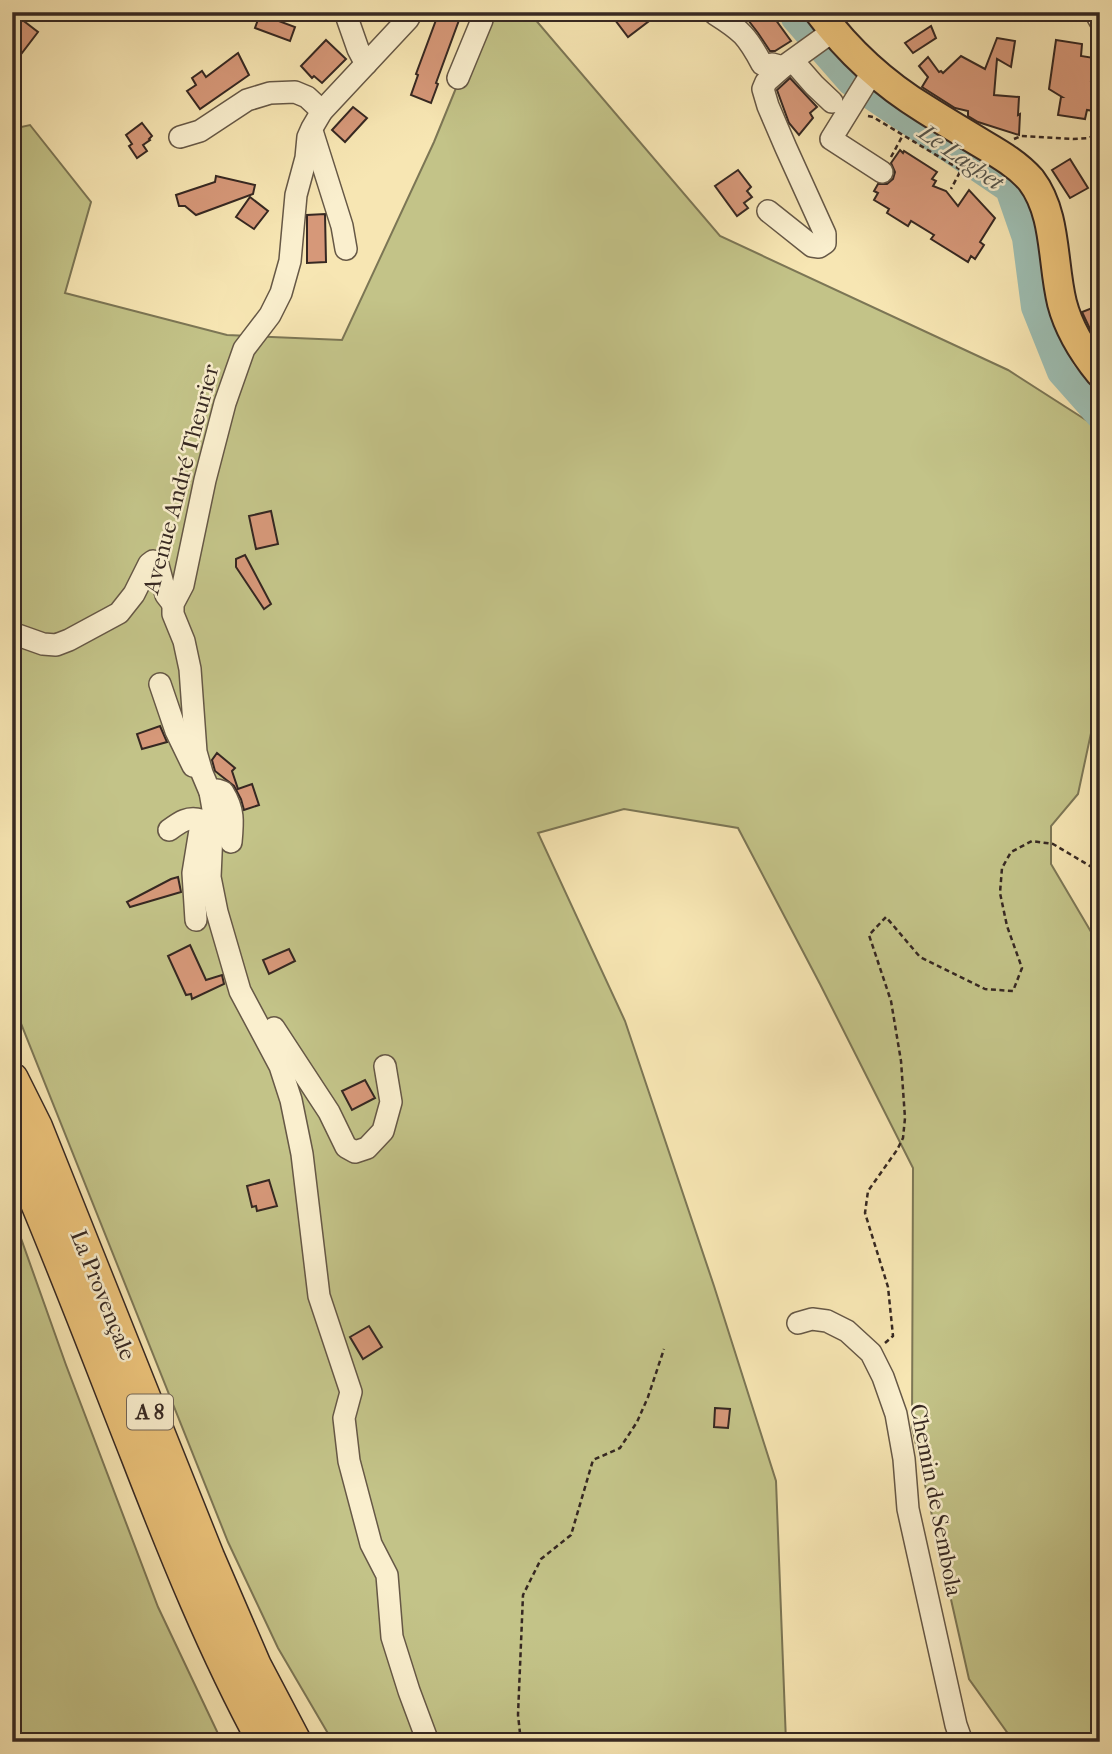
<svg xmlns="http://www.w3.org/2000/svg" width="1112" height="1754" viewBox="0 0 1112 1754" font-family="'IM FELL French Canon',serif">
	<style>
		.green { fill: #c3c388; stroke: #7c7655; stroke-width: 2 }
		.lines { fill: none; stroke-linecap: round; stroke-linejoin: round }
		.river { stroke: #9ebeb2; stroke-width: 28 }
		.building { fill: #d69879; stroke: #362822; stroke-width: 2 }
		.minor-casing { stroke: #665846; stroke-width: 24 }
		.major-casing { stroke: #362822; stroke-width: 32 }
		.highway-casing { stroke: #362822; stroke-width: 35 }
		.path { stroke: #362822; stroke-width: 2.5; stroke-dasharray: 5 3.5; stroke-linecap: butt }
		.minor { stroke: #faefce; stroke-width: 21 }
		.major { stroke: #ecc37a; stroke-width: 28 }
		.highway { stroke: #ecc37a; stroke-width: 32 }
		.labels { text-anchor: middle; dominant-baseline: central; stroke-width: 5; stroke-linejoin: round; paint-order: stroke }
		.shield { fill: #faefce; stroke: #716456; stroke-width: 2 }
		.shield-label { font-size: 21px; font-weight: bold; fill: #362822 }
		.street-label { font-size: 23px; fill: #362822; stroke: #faefce }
		.water-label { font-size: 24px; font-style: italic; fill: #55554d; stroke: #faefce }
	</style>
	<rect width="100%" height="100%" fill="#f7e6b3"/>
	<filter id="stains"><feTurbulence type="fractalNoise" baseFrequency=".00286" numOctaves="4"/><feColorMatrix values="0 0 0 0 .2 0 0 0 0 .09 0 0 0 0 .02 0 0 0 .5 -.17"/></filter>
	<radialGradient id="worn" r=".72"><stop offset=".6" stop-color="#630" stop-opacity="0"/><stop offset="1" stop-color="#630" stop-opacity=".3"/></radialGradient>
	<g class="green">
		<polygon points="487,12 523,12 534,18 720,236 1008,370 1100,429 1100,691 1078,794 1051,826 1051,864 1100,947 1100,1742 1014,1742 969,1679 912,1427 913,1168 820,984 738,828 624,809 538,833 625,1021 714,1286 776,1481 786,1742 333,1742 278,1648 228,1542 12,1001 12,129 30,125 91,202 65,293 227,335 342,340 434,142"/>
		<polygon points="12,1213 66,1365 158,1607 222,1742 12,1742"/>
	</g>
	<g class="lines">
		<polyline class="river" points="793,12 795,18 851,82 1009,189 1026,238 1035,307 1061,372 1100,416"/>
	</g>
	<g class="building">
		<polygon points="12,12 38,32 12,66"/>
		<polygon points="439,12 462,12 436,83 438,84 431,103 411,95 418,75 416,74"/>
		<polygon points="609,12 661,12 628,37"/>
		<polygon points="742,12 770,12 791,41 775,51 770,51 758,33"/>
		<polygon points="260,14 295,27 290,41 255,28"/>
		<polygon points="931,26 936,38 913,53 905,43"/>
		<polygon points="997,38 1015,41 1011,67 997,59 994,95 1019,97 1018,115 1020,114 1019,135 978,122 968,116 968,111 955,108 922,87 928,77 919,66 928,57 939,72 941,71 943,73 961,56 985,69"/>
		<polygon points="326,40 346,59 322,83 314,76 312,78 301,66"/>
		<polygon points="1056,40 1082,44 1081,56 1094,58 1091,81 1100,82 1100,112 1087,110 1085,119 1058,115 1061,97 1062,97 1049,89"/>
		<polygon points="238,53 249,75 200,109 187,91 196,85 192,78 202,71 206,77"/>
		<polygon points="790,78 817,107 810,113 813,118 799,135 789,123 777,90"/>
		<polygon points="353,107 367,118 345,142 332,130"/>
		<polygon points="142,123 152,136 149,139 150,140 143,145 147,151 137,158 129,146 132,144 126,135"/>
		<polygon points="900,150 903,153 904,151 937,172 932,179 936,181 933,186 946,191 958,206 969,190 995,218 980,242 984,245 975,259 971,256 968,262 931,239 934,235 911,221 908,226 887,213 889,209 874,200 878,193 874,191 878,184 887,184 893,179 895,172 891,163"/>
		<polygon points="1070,159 1088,188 1070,198 1052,170"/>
		<polygon points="738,170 751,187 747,191 752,197 744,203 748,208 737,216 715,186"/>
		<polygon points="216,176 255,185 253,194 196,215 185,206 179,206 176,195 215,182"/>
		<polygon points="250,197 268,211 254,229 236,217"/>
		<polygon points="325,214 326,262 307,263 307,215"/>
		<polygon points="1100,305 1100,325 1090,329 1082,312"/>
		<polygon points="271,511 278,544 256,549 249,516"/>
		<polygon points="245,555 271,604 264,609 236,567 236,559"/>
		<polygon points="160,726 167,742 142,749 137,734"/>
		<polygon points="217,753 235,768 232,771 238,789 252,784 259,805 244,810 241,799 234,786 215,771 212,760"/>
		<polygon points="178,877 181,892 130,907 127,902 171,879"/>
		<polygon points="190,945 206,980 222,975 224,984 192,999 191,994 186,995 168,956"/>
		<polygon points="289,949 295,961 269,974 263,960"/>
		<polygon points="365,1080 375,1098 352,1110 342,1091"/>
		<polygon points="269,1180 277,1206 257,1211 256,1206 252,1207 247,1186"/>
		<polygon points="369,1326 382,1347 363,1359 350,1337"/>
		<polygon points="715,1408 730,1409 728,1428 714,1427"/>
	</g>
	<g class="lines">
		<g class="minor-casing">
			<g id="minor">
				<polyline points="345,12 358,49 366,64"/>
				<polyline points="412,12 408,19 322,111 312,128 308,137 306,158 296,195 290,261 281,293 270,315 244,349 225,403 205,480 183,585 173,604 173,614 184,641 190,669 196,752 202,773 210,792 213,809 210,877 217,912 240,991 280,1066 291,1100 302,1154 319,1296 351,1392 344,1418 349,1461 371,1544 387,1575 392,1637 409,1691 428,1742"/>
				<polyline points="1095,12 1100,21"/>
				<path d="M715,14C742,31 747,36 762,64L766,66L772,64L783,67"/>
				<polyline points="793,61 814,85 832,102"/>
				<polyline points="873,71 831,139 882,172"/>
				<polyline points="458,78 482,20 481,12"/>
				<polyline points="313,134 342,226 346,249"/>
				<polyline points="180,137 200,131 247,100 270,93 295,92 307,97 322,111"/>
				<polyline points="768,211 812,246 819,247 825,243 825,234 786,148 768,106 763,89 766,82 783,67 833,31"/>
				<polyline points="12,633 43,644 56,645 69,640 119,613 134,594 149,564 153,561 158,565 166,595 173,604"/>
				<polyline points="160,684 176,731 193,766"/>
				<path d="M210,792L217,790L223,792C234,810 233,821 231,842"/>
				<path d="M169,830C180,822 188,816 201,820"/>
				<polyline points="196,920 193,873 201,824"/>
				<polyline points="274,1028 329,1112 346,1147 355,1152 367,1148 383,1131 391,1102 385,1066"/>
				<polyline points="798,1323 812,1319 827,1321 847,1331 871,1353 883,1377 896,1414 904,1459 908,1509 956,1725 962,1742"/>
			</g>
		</g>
		<g class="major-casing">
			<path id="major" d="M819,12C848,51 884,84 925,109C944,121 964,133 984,145C1001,155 1018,165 1031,180C1057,214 1052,263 1062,303C1069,330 1083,352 1100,373"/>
		</g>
		<g class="highway-casing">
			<g id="highway">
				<polyline points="12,1079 36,1127 208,1557 255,1666 295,1742"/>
				<path d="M12,1144C57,1247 96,1351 137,1455C175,1553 214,1650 264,1742"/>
			</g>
		</g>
		<g class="path">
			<polyline points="868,116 873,117 961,170 951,189"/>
			<polyline points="1014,139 1021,136 1073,139 1089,138 1100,132"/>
			<polyline points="891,157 903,135"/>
			<polyline points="885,1343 893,1336 888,1287 865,1213 868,1191 897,1150 903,1138 905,1118 901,1061 891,1001 869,935 886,917 920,957 985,989 1013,991 1022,968 1007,926 1000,893 1002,868 1011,852 1032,841 1053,844 1100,872"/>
			<polyline points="521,1742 518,1715 523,1595 541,1559 571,1535 593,1460 620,1448 637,1422 648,1397 664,1349"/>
		</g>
		<use href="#minor" class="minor"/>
		<use href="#major" class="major"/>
		<use href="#highway" class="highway"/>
	</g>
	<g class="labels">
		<rect class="shield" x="127" y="1394.5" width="46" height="35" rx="5"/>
		<g class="shield-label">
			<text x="150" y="1412">A 8</text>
		</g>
		<g class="street-label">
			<text transform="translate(181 479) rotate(-75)">Avenue André Theurier</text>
			<text transform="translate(103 1295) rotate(68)">La Provençale</text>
			<text transform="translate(936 1500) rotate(79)">Chemin de Sembola</text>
		</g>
		<g class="water-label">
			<text transform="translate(961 157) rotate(35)">Le Laghet</text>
		</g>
	</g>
	<rect width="1112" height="1754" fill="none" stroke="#f7e6b3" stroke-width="42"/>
	<rect x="14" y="14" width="1084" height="1726" fill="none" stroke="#362822" stroke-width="3.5"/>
	<rect x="21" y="21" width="1070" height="1712" fill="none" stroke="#362822" stroke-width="2"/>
	<rect width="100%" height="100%" filter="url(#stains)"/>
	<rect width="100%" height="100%" fill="url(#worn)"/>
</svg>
